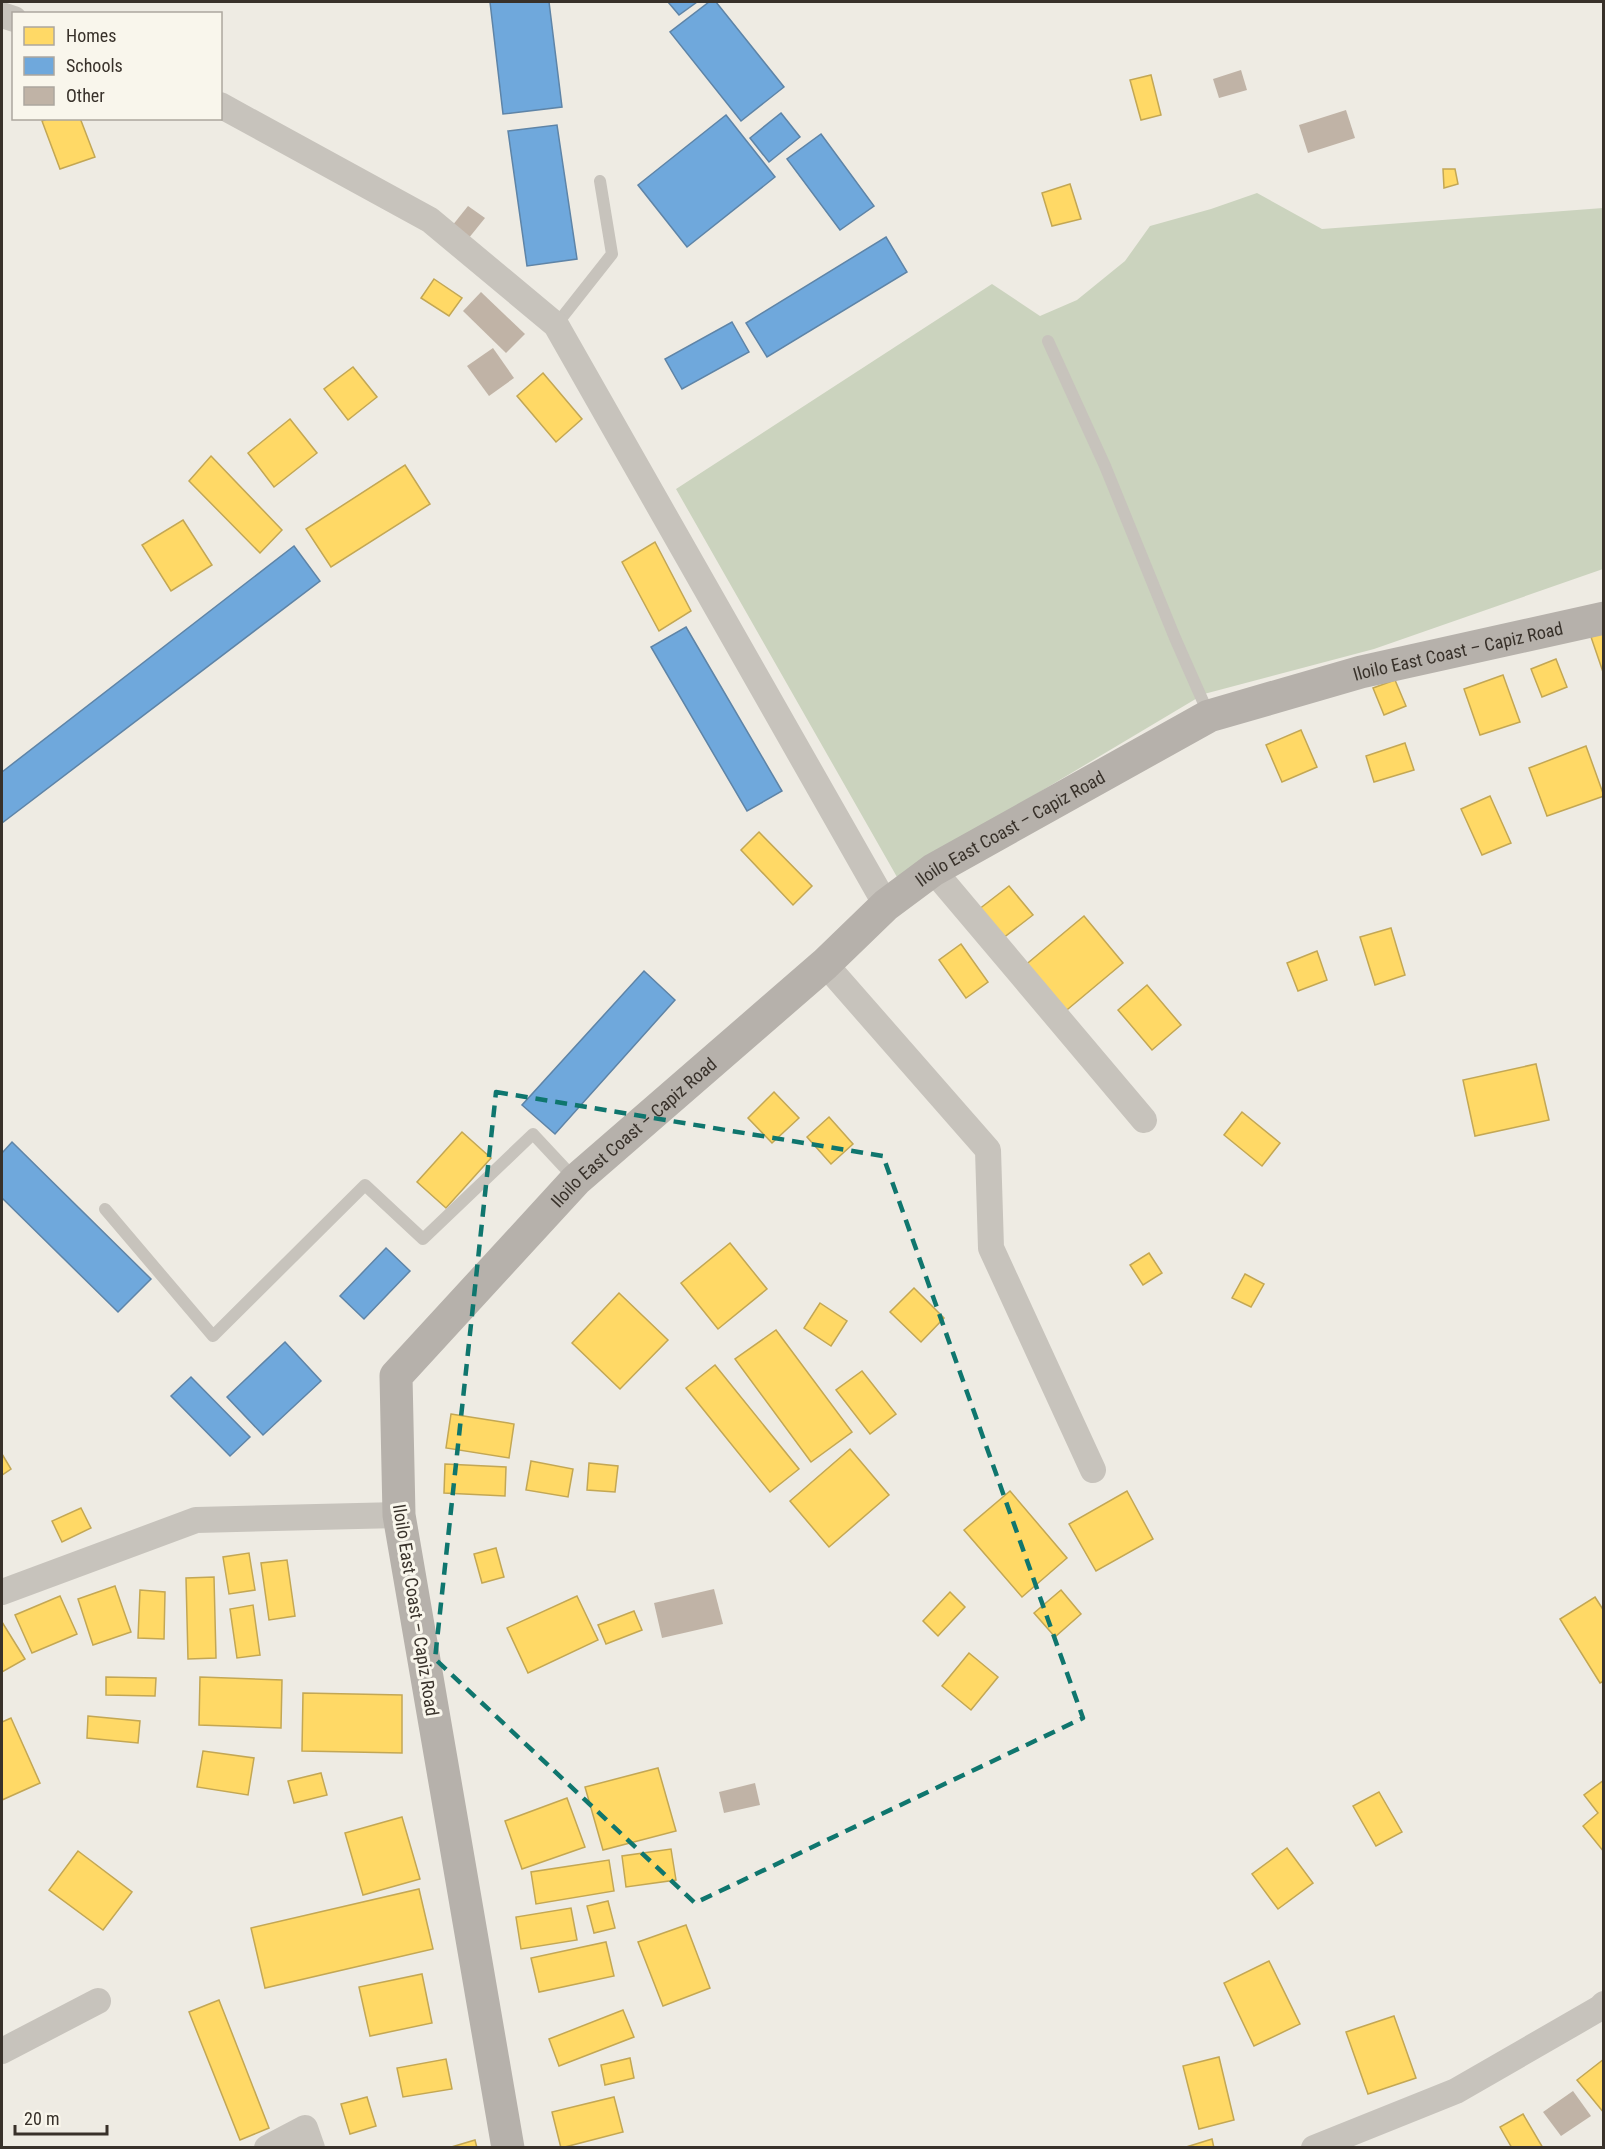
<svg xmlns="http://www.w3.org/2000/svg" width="1605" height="2149" viewBox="0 0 1605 2149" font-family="'Roboto Condensed',sans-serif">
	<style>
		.green { fill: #cbd3be }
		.homes { fill: #ffd966; stroke: #c3a754; stroke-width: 1.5 }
		.schools { fill: #6fa8dc; stroke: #5e84a7; stroke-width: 1.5 }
		.building { fill: #c0b3a6 }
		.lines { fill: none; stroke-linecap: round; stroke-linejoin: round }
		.lane { stroke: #c7c3bc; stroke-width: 12 }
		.street { stroke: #c7c3bc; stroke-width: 26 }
		.primary { stroke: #b6b1ab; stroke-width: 33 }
		.marked { fill: none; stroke: #0f766e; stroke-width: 4.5; stroke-dasharray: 12 8; stroke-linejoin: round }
		.labels { text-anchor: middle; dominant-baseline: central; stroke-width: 6; stroke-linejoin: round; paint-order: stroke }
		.street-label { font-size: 18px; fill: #38312a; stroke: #f9f6ec }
	</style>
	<rect width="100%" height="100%" fill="#eeebe3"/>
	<polygon class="green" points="1257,193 1322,229 1603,208 1603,569 1374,649 1204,694 897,877 676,489 992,284 1040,316 1077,300 1125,261 1150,226 1211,209"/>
	<g class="homes">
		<polygon points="1151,75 1161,115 1141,120 1130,80"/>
		<polygon points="49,118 80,118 95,157 60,169 42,121"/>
		<polygon points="1443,169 1455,169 1458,184 1444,188"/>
		<polygon points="1070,184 1081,219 1052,226 1042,193"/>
		<polygon points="434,279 462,298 449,316 421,298"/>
		<polygon points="353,367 377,397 348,420 324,389"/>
		<polygon points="543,373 582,419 556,442 517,396"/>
		<polygon points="290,419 317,453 274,487 248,453"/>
		<polygon points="211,456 282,530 260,553 189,481"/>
		<polygon points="405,465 430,504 331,567 306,529"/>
		<polygon points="183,520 212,565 171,591 142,545"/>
		<polygon points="655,542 691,611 659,631 622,562"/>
		<polygon points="1604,632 1604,672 1603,672 1591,637"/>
		<polygon points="1556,659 1567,687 1542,697 1531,669"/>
		<polygon points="1503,675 1520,722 1480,735 1464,689"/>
		<polygon points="1395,680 1406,706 1384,715 1373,688"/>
		<polygon points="1301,730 1317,767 1282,782 1266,745"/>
		<polygon points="1405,743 1414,770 1374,782 1366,756"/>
		<polygon points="1586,746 1604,796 1547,816 1529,768"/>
		<polygon points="1490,796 1511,843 1482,855 1461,809"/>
		<polygon points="759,832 812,886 793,905 741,850"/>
		<polygon points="1009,886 1033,915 998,942 974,913"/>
		<polygon points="1084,916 1123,963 1062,1014 1023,967"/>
		<polygon points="1391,928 1405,975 1375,985 1360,937"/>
		<polygon points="961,944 988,982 966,998 939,960"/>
		<polygon points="1317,951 1327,980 1298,991 1287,963"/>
		<polygon points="1147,985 1181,1025 1152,1050 1118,1010"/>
		<polygon points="1536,1064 1549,1120 1475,1136 1463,1080"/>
		<polygon points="774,1092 799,1118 772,1143 748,1118"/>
		<polygon points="1242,1112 1280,1143 1262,1166 1224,1135"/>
		<polygon points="829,1117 853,1144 831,1164 807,1137"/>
		<polygon points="462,1132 491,1158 446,1208 417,1182"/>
		<polygon points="730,1243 767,1289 718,1329 681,1283"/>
		<polygon points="1149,1253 1162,1273 1143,1285 1130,1265"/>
		<polygon points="1245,1274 1264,1284 1251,1307 1232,1298"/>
		<polygon points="914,1288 944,1318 921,1342 890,1312"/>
		<polygon points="619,1293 668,1340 620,1389 572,1343"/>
		<polygon points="820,1303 847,1321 831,1346 804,1328"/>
		<polygon points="776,1330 852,1432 811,1462 735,1359"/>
		<polygon points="715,1365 799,1469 770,1492 686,1388"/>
		<polygon points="862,1371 896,1414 870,1434 836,1390"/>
		<polygon points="451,1414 514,1424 509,1458 446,1448"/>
		<polygon points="850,1449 889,1495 829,1547 790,1501"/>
		<polygon points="2,1454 11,1469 2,1475"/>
		<polygon points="531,1461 573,1469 568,1497 526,1490"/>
		<polygon points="589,1463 618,1466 615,1492 587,1490"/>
		<polygon points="445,1464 506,1467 505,1496 444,1493"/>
		<polygon points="1010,1491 1067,1558 1022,1597 964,1530"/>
		<polygon points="1127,1491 1153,1539 1096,1571 1069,1524"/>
		<polygon points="81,1508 91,1528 62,1542 52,1521"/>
		<polygon points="496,1548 504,1577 482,1583 474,1554"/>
		<polygon points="249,1553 255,1590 229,1594 223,1557"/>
		<polygon points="287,1560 295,1616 269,1620 261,1563"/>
		<polygon points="214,1577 216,1658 188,1659 186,1578"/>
		<polygon points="115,1586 131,1632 93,1645 78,1599"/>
		<polygon points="140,1590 165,1592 164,1639 138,1638"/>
		<polygon points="1061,1590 1081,1614 1055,1637 1034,1613"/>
		<polygon points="950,1592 965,1607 938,1636 923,1621"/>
		<polygon points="60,1596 77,1634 32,1653 15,1615"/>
		<polygon points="577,1596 598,1640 528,1673 507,1628"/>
		<polygon points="1595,1597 1604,1611 1604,1681 1600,1683 1560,1619"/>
		<polygon points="253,1605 260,1655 237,1658 230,1609"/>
		<polygon points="634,1611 642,1630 606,1644 598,1625"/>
		<polygon points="2,1622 25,1659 2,1672"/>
		<polygon points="969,1653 998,1677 971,1710 942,1686"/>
		<polygon points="106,1677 156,1678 155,1696 106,1695"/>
		<polygon points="200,1677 282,1680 281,1728 199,1725"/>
		<polygon points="303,1693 402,1695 402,1753 302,1751"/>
		<polygon points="88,1716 140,1721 138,1743 87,1738"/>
		<polygon points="11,1718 40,1783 2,1800 2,1722"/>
		<polygon points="203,1751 254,1758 248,1795 197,1787"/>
		<polygon points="658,1768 676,1831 603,1850 585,1787"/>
		<polygon points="321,1773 327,1795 294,1803 288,1781"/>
		<polygon points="1604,1780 1604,1852 1583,1826 1598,1813 1584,1795"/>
		<polygon points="1379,1792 1402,1832 1376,1846 1353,1806"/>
		<polygon points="567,1798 585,1847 522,1869 505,1821"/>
		<polygon points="402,1817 420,1879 363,1895 345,1833"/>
		<polygon points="1287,1848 1313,1883 1278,1909 1252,1874"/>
		<polygon points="671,1849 676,1880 626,1887 622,1856"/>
		<polygon points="78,1851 132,1892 103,1930 49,1890"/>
		<polygon points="609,1860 614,1891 536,1904 531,1872"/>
		<polygon points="419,1889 433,1949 265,1988 251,1928"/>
		<polygon points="608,1901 615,1928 594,1933 587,1906"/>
		<polygon points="571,1908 577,1940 521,1949 516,1917"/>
		<polygon points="686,1925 710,1988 663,2006 638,1942"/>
		<polygon points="606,1942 614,1976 539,1992 531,1958"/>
		<polygon points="1269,1961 1300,2024 1254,2046 1224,1983"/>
		<polygon points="422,1974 432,2023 370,2036 359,1987"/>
		<polygon points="219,2000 269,2128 240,2140 189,2012"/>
		<polygon points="623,2010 634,2037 559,2066 549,2039"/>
		<polygon points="1394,2016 1416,2078 1368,2094 1346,2032"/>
		<polygon points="1219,2057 1234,2120 1199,2129 1183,2066"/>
		<polygon points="630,2058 634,2078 605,2085 601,2065"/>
		<polygon points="446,2059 452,2089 403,2097 397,2068"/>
		<polygon points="1604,2059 1604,2113 1577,2080"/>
		<polygon points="367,2097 376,2126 350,2134 341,2104"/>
		<polygon points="614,2097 623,2132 561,2148 552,2112"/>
		<polygon points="1523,2114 1543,2148 1512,2148 1500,2127"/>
		<polygon points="1212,2139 1214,2148 1183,2148"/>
		<polygon points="475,2140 477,2148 448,2148"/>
	</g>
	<g class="schools">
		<polygon points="490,2 549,2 562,107 503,114"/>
		<polygon points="668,2 697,2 679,15"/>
		<polygon points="709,2 716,2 784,87 741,121 670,32"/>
		<polygon points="781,113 800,137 769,162 750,138"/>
		<polygon points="726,115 775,177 687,247 638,185"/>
		<polygon points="557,125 577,259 527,266 508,131"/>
		<polygon points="821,134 874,206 840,230 787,159"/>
		<polygon points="886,237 907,272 767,357 746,323"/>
		<polygon points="732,322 749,352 682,389 665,359"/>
		<polygon points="294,546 320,581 2,823 2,772"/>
		<polygon points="686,627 782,791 747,811 651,647"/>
		<polygon points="644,971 675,1000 555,1134 522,1105"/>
		<polygon points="12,1142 151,1279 118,1312 2,1198 2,1153"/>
		<polygon points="386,1248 410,1271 364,1319 340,1296"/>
		<polygon points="285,1342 321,1381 263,1435 227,1397"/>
		<polygon points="191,1377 250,1437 230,1456 171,1396"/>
	</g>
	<g class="building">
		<polygon points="1241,70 1247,90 1219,98 1213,79"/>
		<polygon points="1346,110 1355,138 1308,153 1299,125"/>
		<polygon points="468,206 485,218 468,239 452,226"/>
		<polygon points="481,292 525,334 506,353 463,311"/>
		<polygon points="493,348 514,378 489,396 467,366"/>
		<polygon points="714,1589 723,1624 662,1638 654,1603"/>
		<polygon points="755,1783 760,1805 724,1813 719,1792"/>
		<polygon points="1573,2091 1591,2116 1561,2136 1543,2112"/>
	</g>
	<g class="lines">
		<g class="lane">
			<polyline points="556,325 612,254 600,181"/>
			<polyline points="1048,341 1105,466 1175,638 1209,715"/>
			<polyline points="105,1209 213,1336 365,1185 423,1239 533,1134 575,1179"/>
		</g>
		<g class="street">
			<polyline points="2,15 14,19"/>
			<polyline points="220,105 430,220 556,325 886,905"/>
			<polyline points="933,870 1144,1120"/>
			<polyline points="825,964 988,1150 991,1248 1093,1470"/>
			<polyline points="2,1592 196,1520 399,1515"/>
			<polyline points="2,2051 98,2001"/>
			<polyline points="267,2148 305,2128 312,2148"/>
			<polyline points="1314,2148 1456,2091 1600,2008 1604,2004"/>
		</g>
		<path class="primary" id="s1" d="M508,2148L399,1515L396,1376L576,1180L825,964L886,905L933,870L1209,716L1361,672L1604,618"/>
	</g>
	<path class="marked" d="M496,1092L883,1156L1083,1718L695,1903L435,1659Z"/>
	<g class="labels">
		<g class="street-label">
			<text stroke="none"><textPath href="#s1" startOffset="2094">Iloilo East Coast – Capiz Road</textPath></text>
			<text stroke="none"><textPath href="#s1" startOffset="1608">Iloilo East Coast – Capiz Road</textPath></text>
			<text stroke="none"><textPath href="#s1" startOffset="1122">Iloilo East Coast – Capiz Road</textPath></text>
			<text transform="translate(416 1610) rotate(81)">Iloilo East Coast – Capiz Road</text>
		</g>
	</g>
	<rect width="1605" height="2149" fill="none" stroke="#38312a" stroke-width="6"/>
	<rect x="12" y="12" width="210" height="108" fill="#f9f6ec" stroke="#aca79e" stroke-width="1.5"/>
	<rect x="24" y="27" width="30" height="18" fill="#ffd966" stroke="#aca79e" stroke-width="1.5"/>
	<text x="66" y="42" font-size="18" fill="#38312a">Homes</text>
	<rect x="24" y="57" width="30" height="18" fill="#6fa8dc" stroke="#aca79e" stroke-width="1.5"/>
	<text x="66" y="72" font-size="18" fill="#38312a">Schools</text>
	<rect x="24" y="87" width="30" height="18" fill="#c0b3a6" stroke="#aca79e" stroke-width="1.5"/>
	<text x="66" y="102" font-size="18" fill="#38312a">Other</text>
	<path d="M15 2125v9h92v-9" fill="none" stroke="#38312a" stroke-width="3"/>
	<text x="24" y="2125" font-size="18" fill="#38312a" stroke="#f9f6ec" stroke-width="4.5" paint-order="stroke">20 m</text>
</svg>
